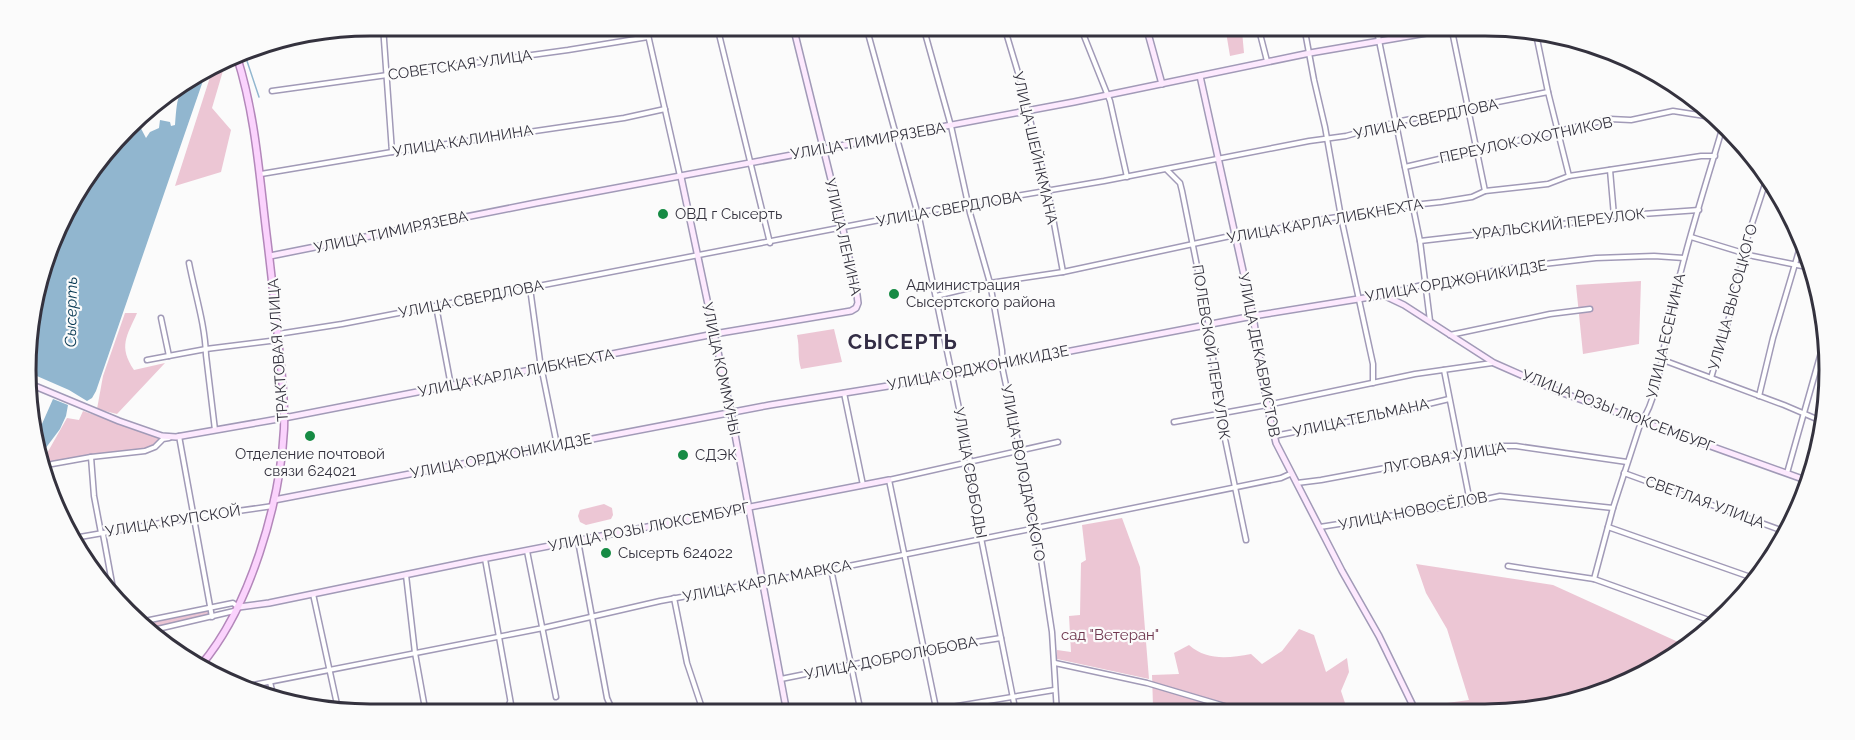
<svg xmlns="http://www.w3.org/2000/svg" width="1855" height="740" viewBox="0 0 1855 740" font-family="Raleway,sans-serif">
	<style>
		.green { fill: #ecc6d4 }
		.water { fill: #91b6cf }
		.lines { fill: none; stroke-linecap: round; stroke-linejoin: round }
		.stream { stroke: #91b6cf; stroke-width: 1.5 }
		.street-casing { stroke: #a19ab7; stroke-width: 7 }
		.secondary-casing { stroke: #a19ab7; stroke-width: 8 }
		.primary-casing { stroke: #b387ba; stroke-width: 9 }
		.street { stroke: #fff; stroke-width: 4 }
		.secondary { stroke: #fde9fe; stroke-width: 5 }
		.primary { stroke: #fbd3fd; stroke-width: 6 }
		.poi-dot { fill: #168b44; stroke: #fbfbfb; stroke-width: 2 }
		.labels { text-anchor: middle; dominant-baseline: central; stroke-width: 4.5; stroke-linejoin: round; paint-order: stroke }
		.street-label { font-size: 15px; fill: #34323e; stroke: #fbfbfb }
		.poi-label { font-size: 15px; fill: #34323e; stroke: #fbfbfb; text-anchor: start }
		.park-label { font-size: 15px; fill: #6f374f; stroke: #fbfbfb }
		.water-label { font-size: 16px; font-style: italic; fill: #093a54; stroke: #fbfbfb }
		.district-label { font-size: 21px; font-weight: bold; letter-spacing: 1.5px; fill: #332d45; stroke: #fbfbfb }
		.rim { fill: none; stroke: #34323e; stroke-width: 3 }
	</style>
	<rect width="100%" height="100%" fill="#fbfbfb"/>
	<g class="green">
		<polygon points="1225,26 1238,26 1240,31 1242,31 1244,53 1230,56"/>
		<polygon points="225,64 212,108 231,130 221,172 175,186 212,71"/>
		<polygon points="1641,281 1639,344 1583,354 1576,285"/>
		<path d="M125,313H137C127,336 118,346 134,370L165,363L117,414L97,409L103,376Z"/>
		<path d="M834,329L842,362L801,369C797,355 800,349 797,335Z"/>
		<polygon points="83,411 161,438 150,448 50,462 46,455 67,418 79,420"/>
		<polygon points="604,504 612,508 613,515 611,519 586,525 580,522 578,516 580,510"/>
		<polygon points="1122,518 1140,567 1149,679 1057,659 1057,650 1071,652 1069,616 1080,615 1081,563 1086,560 1082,525"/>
		<polygon points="1416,564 1553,585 1687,646 1637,679 1530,711 1433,712 1432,705 1469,700 1447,629 1426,593"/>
		<polygon points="210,609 211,617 150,629 148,622"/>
		<path d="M1299,629L1314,635L1326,672L1347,658L1349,672L1341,691L1348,712H1158L1153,706L1152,675L1179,674L1174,653L1189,645C1207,661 1229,658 1251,654L1262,664L1282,651Z"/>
	</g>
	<g class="water">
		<path d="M205,75L96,391L92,398L87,401L69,390L30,373L28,325L71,198L136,119L146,138L150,132L159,128L160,120L170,122L171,126L175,125C178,92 176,92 205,75Z"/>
		<polygon points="53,399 68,405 66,416 60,429 45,449 41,458 34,442"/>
	</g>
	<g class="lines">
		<polyline class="stream" points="244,52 259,97"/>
		<g class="street-casing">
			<g id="street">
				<polyline points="383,26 392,152"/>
				<polyline points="646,26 680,176"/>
				<polyline points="717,26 770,243"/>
				<polyline points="866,26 920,222 970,461 981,538 1016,713"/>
				<polyline points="923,26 951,126 970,213 990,283 1002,350 1003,371 1036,527 1052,632 1057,713"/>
				<polyline points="1004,26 1019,76 1048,191 1063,272"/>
				<polyline points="1080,26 1110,101 1127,177"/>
				<polyline points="1258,26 1267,61"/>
				<polyline points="1304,26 1314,80 1325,127 1341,217 1373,364 1373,383"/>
				<polyline points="1376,26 1420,241 1430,321"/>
				<polyline points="1451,26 1485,191"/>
				<polyline points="1536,34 1548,92 1569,176"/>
				<polyline points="272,91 568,50 648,37"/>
				<polyline points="1405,167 1610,119 1631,120 1673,111 1718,118"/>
				<polyline points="1167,170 1180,183 1182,191 1209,326 1220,415 1246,540"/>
				<polyline points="1610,170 1614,216"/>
				<polyline points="261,174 392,152 624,118 665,109"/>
				<polyline points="1691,237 1753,256 1807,267"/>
				<polyline points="1420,241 1550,226 1614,216 1699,210"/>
				<path d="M189,263C195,294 205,324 206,355L215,430"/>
				<polyline points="530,288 540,361 557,445"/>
				<polyline points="1383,295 1426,284 1509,268 1596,258 1654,256 1684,258"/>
				<polyline points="936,296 990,283 1063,272 1235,235 1271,231 1293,224 1413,205 1441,202 1472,197 1485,191 1548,184 1569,176 1701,156 1715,156"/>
				<polyline points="436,306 451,386"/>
				<polyline points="161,318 169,356"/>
				<polyline points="278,334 342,324 916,213 1104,181 1309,141 1346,136 1396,122 1548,92"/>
				<polyline points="1450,335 1550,314 1590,309"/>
				<polyline points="147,360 206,349 278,340"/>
				<polyline points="1663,360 1784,405 1819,420"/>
				<polyline points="1444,370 1470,502"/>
				<polyline points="1711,378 1731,311 1748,236 1766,181"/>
				<polyline points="844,393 863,485"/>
				<polyline points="1759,396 1773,338 1801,244"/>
				<polyline points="1174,422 1267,405 1415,374 1492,363"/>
				<polyline points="179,436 212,617"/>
				<polyline points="1274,436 1387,414 1449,399"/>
				<polyline points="91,457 94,496 101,533"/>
				<polyline points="52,464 91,457 145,451 155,447 163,439 169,438"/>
				<polyline points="1624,473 1786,532"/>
				<polyline points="1787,473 1826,335"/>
				<polyline points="1297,483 1321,480 1503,446 1516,446 1627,462"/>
				<polyline points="1320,527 1458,505 1500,496 1613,508"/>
				<polyline points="1608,527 1756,579"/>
				<polyline points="103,534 114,594"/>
				<polyline points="74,538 195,517 273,506"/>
				<polyline points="578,541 607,698 614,714"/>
				<polyline points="527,551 556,697"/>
				<polyline points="485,559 511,704"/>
				<polyline points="1508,566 1594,579 1717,623"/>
				<polyline points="831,569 861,713"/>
				<polyline points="406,575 415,653 426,714"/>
				<path d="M1594,579L1613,508L1641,422C1657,401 1663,351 1668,325C1671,307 1676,289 1681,271C1693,223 1709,174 1723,126"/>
				<polyline points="313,594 338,709"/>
				<polyline points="674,598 687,663 704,714"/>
				<polyline points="140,622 233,603 238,607"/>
				<polyline points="149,631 234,611"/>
				<polyline points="1055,663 1147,683 1245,712"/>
				<polyline points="781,679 924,650 1001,638"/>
				<polyline points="270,682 274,699"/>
				<polyline points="243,687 543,628 660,601 834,569 1281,478 1290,474"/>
				<polyline points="915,713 1054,690"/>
				<polyline points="937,713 889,480 1058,442"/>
				<polyline points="505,714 510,702"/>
			</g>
		</g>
		<g class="secondary-casing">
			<g id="secondary">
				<polyline points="1146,26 1162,84"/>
				<polyline points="1200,76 1253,316 1267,405 1276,443 1342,571 1379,636 1416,712"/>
				<polyline points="681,177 731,413 787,713"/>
				<polyline points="270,256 536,203 1074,102 1310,53 1467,26"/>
				<polyline points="30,384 119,421 162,436 176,437 284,418 714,334 851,311 856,308 858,303 857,295 841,220 793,26"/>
				<polyline points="274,500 770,405 888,386 1253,316 1383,295 1404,305 1494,363 1560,392 1811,482"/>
				<polyline points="239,607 269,603 477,560 889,480"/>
			</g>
		</g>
		<g class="primary-casing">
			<path id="primary" d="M201,665C250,607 280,504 284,429C285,402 282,374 279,348C275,308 271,270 266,230C259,171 255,114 237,57"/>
		</g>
		<use href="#street" class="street"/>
		<use href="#secondary" class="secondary"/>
		<use href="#primary" class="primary"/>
	</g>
	<g class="poi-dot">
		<circle cx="663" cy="214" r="6"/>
		<circle cx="894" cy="294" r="6"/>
		<circle cx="310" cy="436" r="6"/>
		<circle cx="683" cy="455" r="6"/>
		<circle cx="606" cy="553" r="6"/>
	</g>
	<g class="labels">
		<g class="street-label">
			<text transform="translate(460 65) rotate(-8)">СОВЕТСКАЯ УЛИЦА</text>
			<text transform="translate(1426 119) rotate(-12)">УЛИЦА СВЕРДЛОВА</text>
			<text transform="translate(1526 140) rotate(-12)">ПЕРЕУЛОК ОХОТНИКОВ</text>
			<text transform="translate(463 141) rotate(-9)">УЛИЦА КАЛИНИНА</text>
			<text transform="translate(868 141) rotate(-10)">УЛИЦА ТИМИРЯЗЕВА</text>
			<text transform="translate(1035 148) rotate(77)">УЛИЦА ШЕЙНКМАНА</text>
			<text transform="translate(949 209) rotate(-10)">УЛИЦА СВЕРДЛОВА</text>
			<text transform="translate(1325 221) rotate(-10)">УЛИЦА КАРЛА ЛИБКНЕХТА</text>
			<text transform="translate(1559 224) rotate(-7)">УРАЛЬСКИЙ ПЕРЕУЛОК</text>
			<text transform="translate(391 232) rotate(-12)">УЛИЦА ТИМИРЯЗЕВА</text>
			<text transform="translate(843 237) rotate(77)">УЛИЦА ЛЕНИНА</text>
			<text transform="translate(1456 281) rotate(-10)">УЛИЦА ОРДЖОНИКИДЗЕ</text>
			<text transform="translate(1733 297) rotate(-75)">УЛИЦА ВЫСОЦКОГО</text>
			<text transform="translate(471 299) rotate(-11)">УЛИЦА СВЕРДЛОВА</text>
			<text transform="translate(1666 336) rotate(-77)">УЛИЦА ЕСЕНИНА</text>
			<text transform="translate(278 350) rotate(-94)">ТРАКТОВАЯ УЛИЦА</text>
			<text transform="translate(1211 352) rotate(81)">ПОЛЕВСКОЙ ПЕРЕУЛОК</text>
			<text transform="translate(1259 355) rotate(79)">УЛИЦА ДЕКАБРИСТОВ</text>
			<text transform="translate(978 368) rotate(-11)">УЛИЦА ОРДЖОНИКИДЗЕ</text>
			<text transform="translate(721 369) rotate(78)">УЛИЦА КОММУНЫ</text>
			<text transform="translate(516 373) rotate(-11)">УЛИЦА КАРЛА ЛИБКНЕХТА</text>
			<text transform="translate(1618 411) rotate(21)">УЛИЦА РОЗЫ ЛЮКСЕМБУРГ</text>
			<text transform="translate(1361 418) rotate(-12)">УЛИЦА ТЕЛЬМАНА</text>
			<text transform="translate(501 456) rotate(-11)">УЛИЦА ОРДЖОНИКИДЗЕ</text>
			<text transform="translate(1444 458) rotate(-10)">ЛУГОВАЯ УЛИЦА</text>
			<text transform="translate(970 473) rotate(80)">УЛИЦА СВОБОДЫ</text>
			<text transform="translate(1023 473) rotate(79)">УЛИЦА ВОЛОДАРСКОГО</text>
			<text transform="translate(1705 502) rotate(20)">СВЕТЛАЯ УЛИЦА</text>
			<text transform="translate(1413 511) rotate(-11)">УЛИЦА НОВОСЁЛОВ</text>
			<text transform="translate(173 521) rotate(-9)">УЛИЦА КРУПСКОЙ</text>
			<text transform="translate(649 527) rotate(-11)">УЛИЦА РОЗЫ ЛЮКСЕМБУРГ</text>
			<text transform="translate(767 581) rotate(-11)">УЛИЦА КАРЛА МАРКСА</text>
			<text transform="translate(891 658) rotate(-11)">УЛИЦА ДОБРОЛЮБОВА</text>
		</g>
		<g class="poi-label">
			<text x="675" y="214">ОВД г Сысерть</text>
			<text x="906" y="285">Администрация<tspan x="906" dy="17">Сысертского района</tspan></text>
			<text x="310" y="454" text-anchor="middle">Отделение почтовой<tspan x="310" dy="17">связи 624021</tspan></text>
			<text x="695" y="455">СДЭК</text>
			<text x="618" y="553">Сысерть 624022</text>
		</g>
		<g class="park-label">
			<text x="1110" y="635">сад "Ветеран"</text>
		</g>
		<g class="water-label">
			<text transform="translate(71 312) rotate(-89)">Сысерть</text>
		</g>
		<g class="district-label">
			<text x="903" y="341">СЫСЕРТЬ</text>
		</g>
	</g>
	<path d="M0 0H1855V740H0ZM370 36H1485A334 334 0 0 1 1819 370V370A334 334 0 0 1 1485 704H370A334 334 0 0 1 36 370V370A334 334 0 0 1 370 36Z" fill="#fbfbfb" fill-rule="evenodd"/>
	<path class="rim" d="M370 36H1485A334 334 0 0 1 1819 370V370A334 334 0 0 1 1485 704H370A334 334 0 0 1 36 370V370A334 334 0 0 1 370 36Z"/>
</svg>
